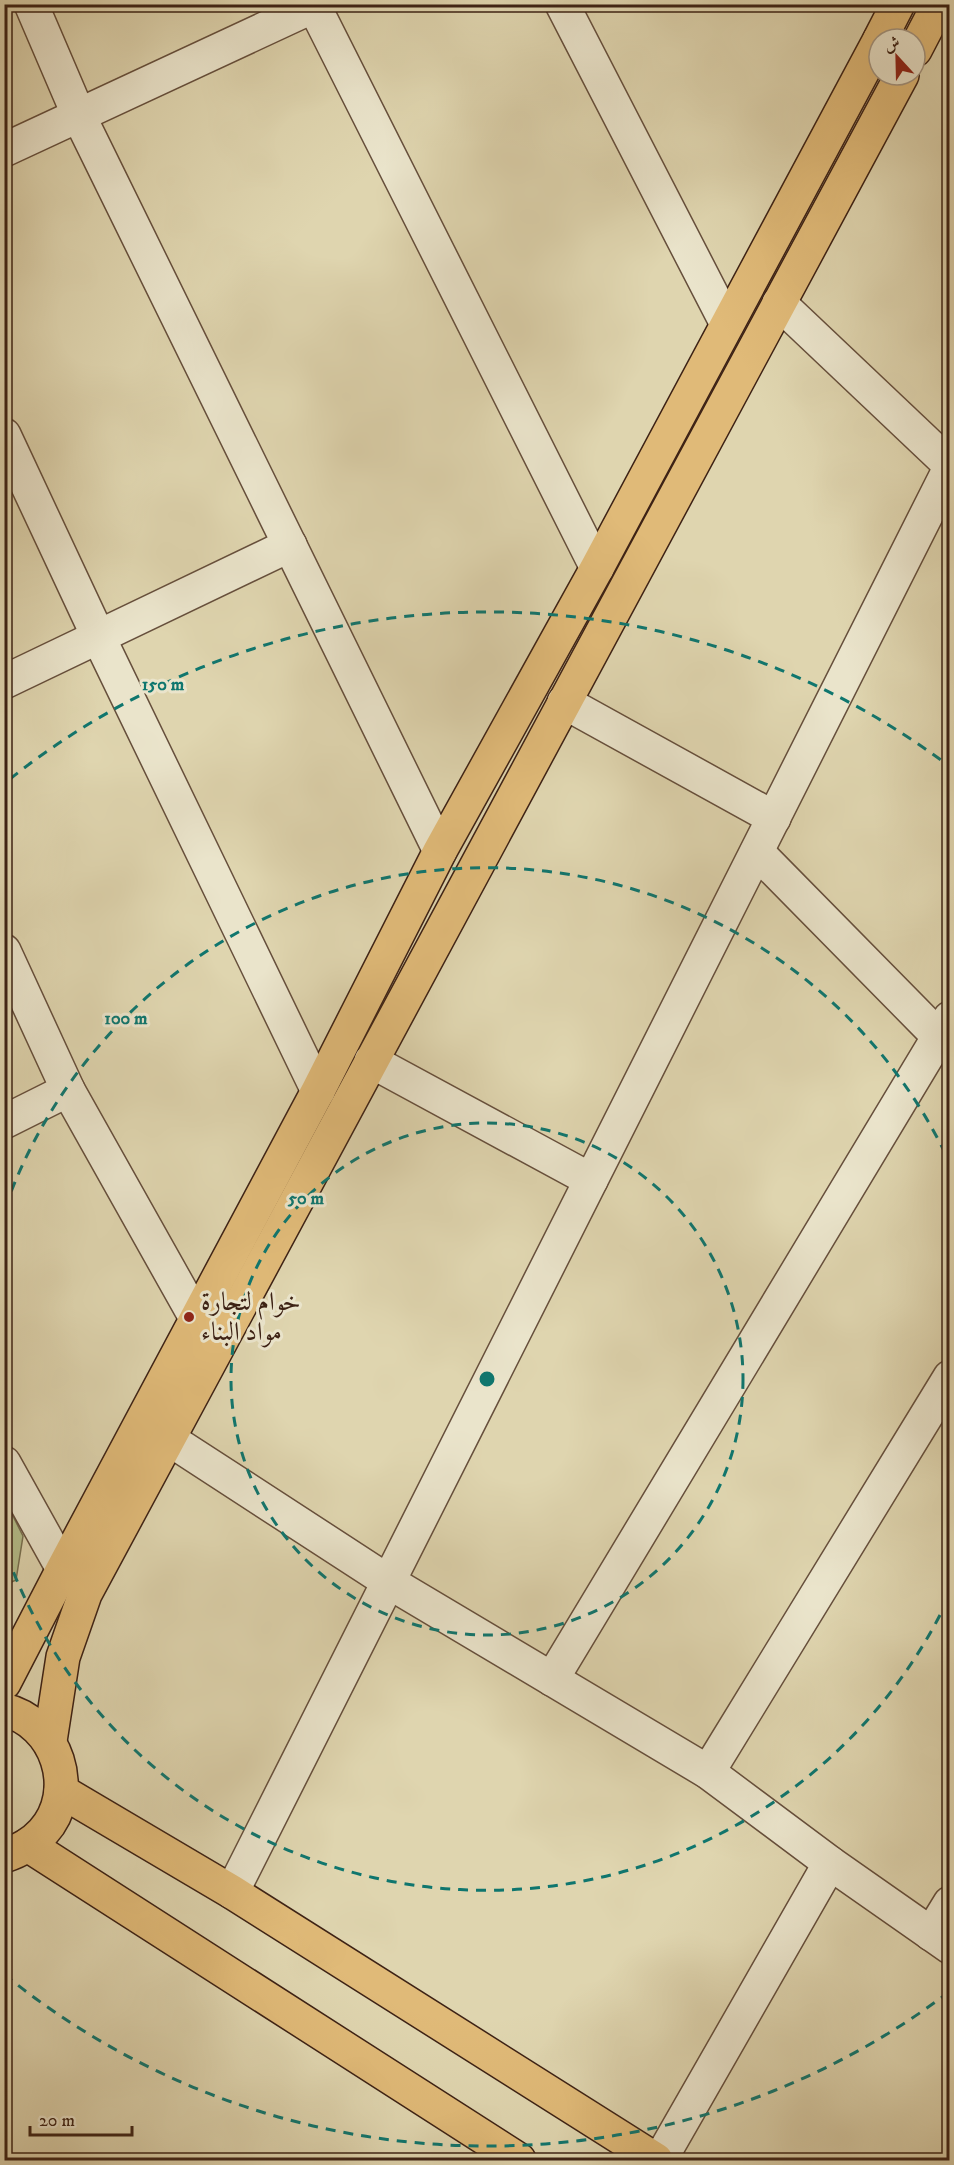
<svg xmlns="http://www.w3.org/2000/svg" width="954" height="2165" viewBox="0 0 954 2165" font-family="'IM FELL DW Pica',Amiri,serif">
	<style>
		.green { fill: #b4bd8a; stroke: #787050; stroke-width: 1.5 }
		.lines { fill: none; stroke-linecap: round; stroke-linejoin: round }
		.minor-casing { stroke: #664f3c; stroke-width: 36 }
		.major-casing { stroke: #3d2215; stroke-width: 36 }
		.minor { stroke: #eae4cb; stroke-width: 33 }
		.major { stroke: #e0ba78; stroke-width: 33 }
		.ring { fill: none; stroke: #0f766e; stroke-width: 3; stroke-dasharray: 10 8 }
		.poi-dot { fill: #8f2418; stroke: #eae4cb; stroke-width: 2 }
		.labels { text-anchor: middle; dominant-baseline: central; stroke-width: 6; stroke-linejoin: round; paint-order: stroke }
		.poi-label { font-size: 26px; fill: #3d2215; stroke: #eae4cb; text-anchor: start }
		.centre { fill: #0f766e; stroke: #eae4cb; stroke-width: 3 }
		.ring-label { font-size: 18px; text-anchor: middle; font-weight: bold; fill: #0f766e; stroke: #eae4cb; stroke-width: 6; stroke-linejoin: round; paint-order: stroke }
	</style>
	<rect width="100%" height="100%" fill="#dfd5af"/>
	<filter id="stains"><feTurbulence type="fractalNoise" baseFrequency=".00333" numOctaves="4"/><feColorMatrix values="0 0 0 0 .2 0 0 0 0 .09 0 0 0 0 .02 0 0 0 .5 -.17"/></filter>
	<radialGradient id="worn" r=".72"><stop offset=".6" stop-color="#630" stop-opacity="0"/><stop offset="1" stop-color="#630" stop-opacity=".3"/></radialGradient>
	<polygon class="green" points="4,1498 23,1536 16,1580 5,1585"/>
	<g class="lines">
		<g class="minor-casing">
			<g id="minor">
				<polyline points="31,4 79,116 440,851"/>
				<polyline points="562,4 727,324"/>
				<polyline points="314,6 597,568"/>
				<polyline points="4,150 318,4"/>
				<polyline points="779,303 950,465"/>
				<polyline points="4,435 99,638 318,1091"/>
				<polyline points="4,682 290,545"/>
				<polyline points="564,702 774,818"/>
				<polyline points="757,852 950,1048"/>
				<polyline points="4,951 68,1090 196,1318"/>
				<polyline points="371,1061 591,1180"/>
				<polyline points="4,1122 68,1090"/>
				<polyline points="169,1439 389,1582 708,1772 830,1863 950,1947"/>
				<polyline points="4,1463 63,1569"/>
				<polyline points="552,1679 950,1018"/>
				<polyline points="708,1772 950,1377"/>
				<polyline points="232,1892 950,468"/>
				<polyline points="931,1934 950,1903"/>
				<polyline points="660,2160 830,1863"/>
			</g>
		</g>
		<g class="major-casing">
			<g id="major">
				<polyline points="880,39 898,4"/>
				<polyline points="915,50 939,4"/>
				<polyline points="4,1683 63,1569 318,1091 440,851 597,568 879,41"/>
				<path d="M4,1710C57,1722 80,1791 43,1832C33,1843 19,1851 4,1856"/>
				<polyline points="50,1741 63,1657 85,1594 902,75"/>
				<polyline points="61,1791 232,1892 656,2160"/>
				<polyline points="28,1845 519,2160"/>
			</g>
		</g>
		<use href="#minor" class="minor"/>
		<use href="#major" class="major"/>
	</g>
	<g class="ring">
		<circle cx="487" cy="1379" r="256"/>
		<path d="M948 1599A511 511 0 0 1 5 1550M5 1208A511 511 0 0 1 948 1159"/>
		<path d="M949 1992A767 767 0 0 1 10 1979M10 779A767 767 0 0 1 949 766"/>
	</g>
	<circle class="poi-dot" cx="189" cy="1317" r="6"/>
	<g class="labels">
		<g class="poi-label">
			<text x="201" y="1302">خوام لتجارة<tspan x="201" dy="30">مواد البناء</tspan></text>
		</g>
	</g>
	<circle cx="487" cy="1379" r="9" class="centre"/>
	<g class="ring-label">
		<text x="163" y="690">150 m</text>
		<text x="126" y="1024">100 m</text>
		<text x="306" y="1204">50 m</text>
	</g>
	<rect width="954" height="2165" fill="none" stroke="#dfd5af" stroke-width="24"/>
	<rect x="6" y="6" width="942" height="2153" fill="none" stroke="#3d2215" stroke-width="3"/>
	<rect x="12" y="12" width="930" height="2141" fill="none" stroke="#3d2215" stroke-width="1.5"/>
	<g transform="translate(897 57) rotate(338)"><circle r="28" fill="#eae4cb" stroke="#a59682" stroke-width="1.5"/>
	<path d="M0-4.5L10 22L0 15L-10 22Z" fill="#8f2418"/>
	<text y="-9" font-size="16" font-weight="bold" text-anchor="middle" fill="#3d2215">ش</text>
	</g>
	<path d="M30 2126v9h102v-9" fill="none" stroke="#3d2215" stroke-width="3"/>
	<text x="39" y="2126" font-size="18" fill="#3d2215" stroke="#eae4cb" stroke-width="4.5" paint-order="stroke">20 m</text>
	<rect width="100%" height="100%" filter="url(#stains)"/>
	<rect width="100%" height="100%" fill="url(#worn)"/>
</svg>
